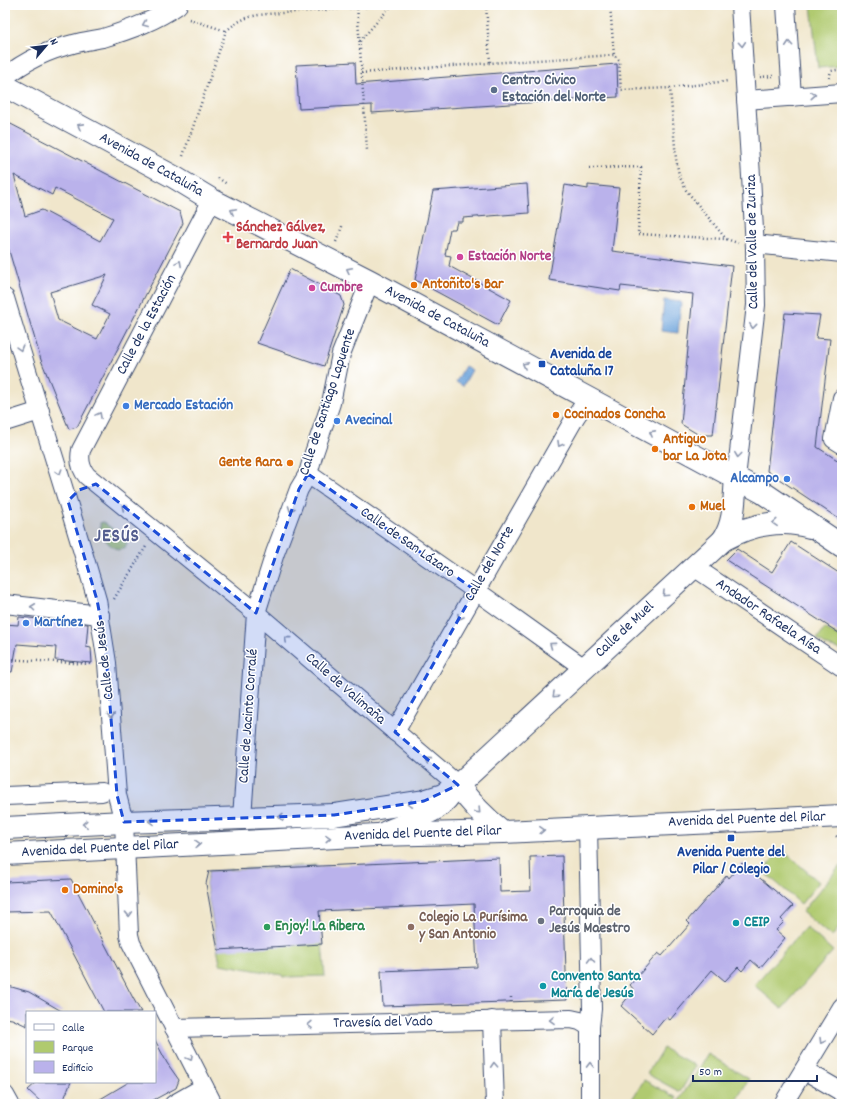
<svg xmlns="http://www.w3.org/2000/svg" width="847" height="1109" viewBox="0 0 847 1109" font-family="Dekko,sans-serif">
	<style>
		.green { fill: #b0ca6f; stroke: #667c66 }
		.water { fill: #6ca3da; stroke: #44699c }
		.building { fill: #bab2eb; fill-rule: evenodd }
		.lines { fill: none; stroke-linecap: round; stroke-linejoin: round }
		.street-casing { stroke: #3b4a6e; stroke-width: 20 }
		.secondary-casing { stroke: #3b4a6e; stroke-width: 24 }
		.path { stroke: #3b4a6e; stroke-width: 2.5; stroke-dasharray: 1 3; stroke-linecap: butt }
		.street { stroke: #fff; stroke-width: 18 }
		.secondary { stroke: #fff; stroke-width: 22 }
		.oneway { stroke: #8d97ae }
		.marked { fill: #1d4ed8; fill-opacity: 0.2; stroke: #1d4ed8; stroke-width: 3; stroke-dasharray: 8 5; stroke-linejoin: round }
		.service-dot { fill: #5c6f8a; stroke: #fff; stroke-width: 1.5 }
		.health-dot { fill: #e0444e; stroke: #fff; stroke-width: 1.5 }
		.hotel-dot { fill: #d1479c; stroke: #fff; stroke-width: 1.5 }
		.food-dot { fill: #e8710a; stroke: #fff; stroke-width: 1.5 }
		.transit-dot { fill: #1a4fb4; stroke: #fff; stroke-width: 1.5 }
		.shop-dot { fill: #3f7fe0; stroke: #fff; stroke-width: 1.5 }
		.worship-dot { fill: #6b7280; stroke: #fff; stroke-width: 1.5 }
		.culture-dot { fill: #0f9aa8; stroke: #fff; stroke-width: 1.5 }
		.leisure-dot { fill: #2e9e5b; stroke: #fff; stroke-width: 1.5 }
		.education-dot { fill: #8d6e63; stroke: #fff; stroke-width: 1.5 }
		.labels { text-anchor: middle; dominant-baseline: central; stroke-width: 3; stroke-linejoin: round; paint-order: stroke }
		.service-label { font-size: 15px; font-weight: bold; fill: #4e5e75; stroke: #fff; text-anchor: start }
		.street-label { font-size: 15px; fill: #1b2f5e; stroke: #fff }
		.health-label { font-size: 15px; font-weight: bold; fill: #be3a42; stroke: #fff; text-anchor: start }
		.hotel-label { font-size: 15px; font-weight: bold; fill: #b23c85; stroke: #fff; text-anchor: start }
		.food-label { font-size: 15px; font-weight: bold; fill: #c56008; stroke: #fff; text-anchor: start }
		.transit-label { font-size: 15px; font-weight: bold; fill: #164399; stroke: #fff; text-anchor: start }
		.shop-label { font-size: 15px; font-weight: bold; fill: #366cbe; stroke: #fff; text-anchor: start }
		.worship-label { font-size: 15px; font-weight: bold; fill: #5b616d; stroke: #fff; text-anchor: start }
		.education-label { font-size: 15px; font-weight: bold; fill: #785e54; stroke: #fff; text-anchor: start }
		.culture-label { font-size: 15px; font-weight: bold; fill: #0d838f; stroke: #fff; text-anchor: start }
		.leisure-label { font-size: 15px; font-weight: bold; fill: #27864d; stroke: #fff; text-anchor: start }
		.district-label { font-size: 19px; font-weight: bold; letter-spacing: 1px; fill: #535d8f; stroke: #fff }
	</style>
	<rect width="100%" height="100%" fill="#fff"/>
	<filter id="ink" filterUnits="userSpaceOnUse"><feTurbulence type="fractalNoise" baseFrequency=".025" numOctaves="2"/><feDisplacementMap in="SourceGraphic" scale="8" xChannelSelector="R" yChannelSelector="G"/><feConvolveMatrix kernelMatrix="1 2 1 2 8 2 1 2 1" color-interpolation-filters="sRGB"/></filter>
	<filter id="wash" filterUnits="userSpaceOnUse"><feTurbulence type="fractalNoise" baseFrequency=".012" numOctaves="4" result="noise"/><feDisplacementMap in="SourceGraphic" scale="16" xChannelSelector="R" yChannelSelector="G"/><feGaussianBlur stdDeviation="0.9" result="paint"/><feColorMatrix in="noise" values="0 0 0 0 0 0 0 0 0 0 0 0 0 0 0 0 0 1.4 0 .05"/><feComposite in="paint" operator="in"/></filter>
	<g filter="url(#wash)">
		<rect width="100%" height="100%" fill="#f0e6cb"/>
		<g class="green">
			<polygon points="811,5 842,5 842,66 818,68"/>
			<path d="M103,522L126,539L127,544L125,548L118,550C108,545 100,536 100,523Z"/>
			<polygon points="825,628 842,639 842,650 827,646 817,639"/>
			<polygon points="781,849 819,882 801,904 763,871"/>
			<polygon points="317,865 319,911 325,976 283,977 282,975 220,964 206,884 209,871"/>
			<polygon points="840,866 842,867 842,923 832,937 802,912"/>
			<polygon points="806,927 833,951 782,1009 754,985"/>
			<polygon points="663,1048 696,1066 680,1092 647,1074"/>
			<polygon points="708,1054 749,1079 734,1104 677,1104"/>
			<polygon points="644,1080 677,1098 673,1104 629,1104"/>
		</g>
		<g class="water">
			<polygon points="664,300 681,302 678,333 661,331"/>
			<polygon points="465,366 472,370 463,386 456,382"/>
		</g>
		<g id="blocks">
			<g class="building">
				<polygon points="355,62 356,84 617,64 618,97 372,113 372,105 299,109 296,65"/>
				<path d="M5,121L180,212L183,223L77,427L69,429L41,360L5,237ZM14,175L52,195L55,188L113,218L100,241L42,210L25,216ZM107,275L92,305L110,314L97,339L58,320L50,292Z"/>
				<polygon points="527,184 529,213 463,218 463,222 457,222 455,229 450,229 445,255 451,256 449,266 511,300 498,325 415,280 433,191"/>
				<polygon points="565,185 588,189 588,185 619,188 612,251 732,266 713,435 699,435 681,424 693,294 621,286 620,291 549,280"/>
				<polygon points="290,269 341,296 344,305 324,366 257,343"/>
				<polygon points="785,313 820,315 816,338 830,339 817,447 842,463 842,521 767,471"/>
				<polygon points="791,542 842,575 842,635 726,560 737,549 772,572"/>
				<polygon points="19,617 88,624 86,647 91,648 92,663 55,660 56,647 17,644 12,672 5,671 5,624 18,625"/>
				<polygon points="562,856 567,1000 383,1006 381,971 477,967 474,904 319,911 322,944 218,950 206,884 209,871 499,858 500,892 531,891 530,857"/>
				<polygon points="742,863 793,906 781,919 784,922 776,930 785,938 760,968 751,960 742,971 738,967 725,981 712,970 670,1020 666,1017 652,1034 621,1006 634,990 630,985 658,953 662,956 690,924 687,921 727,875 729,878"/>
				<polygon points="71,879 133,998 141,1012 104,1012 51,911 5,912 5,882"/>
				<polygon points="5,985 29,992 63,1012 27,1012 27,1026 12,1019 5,1018"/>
				<polygon points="155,1040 167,1063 179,1080 176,1088 146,1104 92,1104 129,1082 155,1082"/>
				<polygon points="37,1082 71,1082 62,1104 43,1104 28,1090"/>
			</g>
		</g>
	</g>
	<g filter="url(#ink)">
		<use href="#blocks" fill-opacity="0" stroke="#3b4a6e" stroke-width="1"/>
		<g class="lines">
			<g class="street-casing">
				<g id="street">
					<polyline points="786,5 792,97"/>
					<path d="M5,77C25,61 48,50 73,44C83,41 93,40 103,38C130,30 155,21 178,5"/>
					<polyline points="746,100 842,93"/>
					<path d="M212,200L81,450C79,460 80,468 87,476L256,613L458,785C439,823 413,815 380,833"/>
					<polyline points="764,245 842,253"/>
					<path d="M5,298C35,399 68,499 97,600L107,663L117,795L124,822L129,935L131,943L213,1104"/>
					<polyline points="842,398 834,439 842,444"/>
					<polyline points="5,422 40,411"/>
					<polyline points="308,474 475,590 584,668"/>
					<polyline points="736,478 756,305 755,248 751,176 740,5"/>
					<polyline points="694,567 842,667"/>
					<polyline points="5,604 100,615"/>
					<polyline points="395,732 576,416 588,399"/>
					<polyline points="5,796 102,792"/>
					<polyline points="242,818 256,613 275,553 299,489 308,474 313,456 331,403 341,354 370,281"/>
					<polyline points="588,827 592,1009 590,1027 590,1104"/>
					<polyline points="492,1020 495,1104"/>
					<polyline points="174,1028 571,1019 580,1021 590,1027"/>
					<polyline points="804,1070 842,1092"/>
					<polyline points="5,1095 10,1104"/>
					<polyline points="174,1104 204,1087"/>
					<polyline points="783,1104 842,1007"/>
				</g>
			</g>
			<g class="secondary-casing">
				<g id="secondary">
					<polyline points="5,86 174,177 212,200 370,281 762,492 842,546"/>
					<path d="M723,540C735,523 734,499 736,478"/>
					<path d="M458,785C471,804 485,818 503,832"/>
					<path d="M5,828L124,822L334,815L424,801L443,795L458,785L723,540C750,525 780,518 810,527"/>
					<polyline points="5,854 377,835 503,832 842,816"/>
				</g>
			</g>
			<g class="path">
				<polyline points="357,5 367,150"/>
				<polyline points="486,5 490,62"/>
				<polyline points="610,5 614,55 619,60 621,90 670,88 676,159 679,175 686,190 726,239 738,243"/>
				<polyline points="189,19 226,31"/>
				<polyline points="360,41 391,6"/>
				<polyline points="361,73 490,63 614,55"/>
				<polyline points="760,77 773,76"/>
				<polyline points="829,78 831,71 842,69"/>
				<polyline points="670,88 728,81"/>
				<path d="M183,156L226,31C240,19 248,16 267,14L397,5"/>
				<polyline points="589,168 641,167 638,234 725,239"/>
				<polyline points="218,178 227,184"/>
				<polyline points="336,242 343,224"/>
				<polyline points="114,599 147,545"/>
				<polyline points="5,659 91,664"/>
				<polyline points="836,836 842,840"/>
				<polyline points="511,997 511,1004"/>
			</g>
			<use href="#street" class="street"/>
			<use href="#secondary" class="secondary"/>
		</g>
		<defs><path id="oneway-chevron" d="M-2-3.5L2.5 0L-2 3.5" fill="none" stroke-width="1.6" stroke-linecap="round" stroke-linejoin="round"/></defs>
		<g class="oneway">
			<use href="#oneway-chevron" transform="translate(145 24) rotate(158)"/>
			<use href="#oneway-chevron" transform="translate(742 44) rotate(86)"/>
			<use href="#oneway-chevron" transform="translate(789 44) rotate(-94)"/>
			<use href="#oneway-chevron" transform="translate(813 95) rotate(-4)"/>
			<use href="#oneway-chevron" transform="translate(80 126) rotate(-152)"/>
			<use href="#oneway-chevron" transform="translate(233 211) rotate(-153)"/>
			<use href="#oneway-chevron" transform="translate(179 263) rotate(-62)"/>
			<use href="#oneway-chevron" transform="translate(349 270) rotate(-153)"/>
			<use href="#oneway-chevron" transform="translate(753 326) rotate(96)"/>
			<use href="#oneway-chevron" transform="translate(20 348) rotate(74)"/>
			<use href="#oneway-chevron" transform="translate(525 365) rotate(-152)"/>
			<use href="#oneway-chevron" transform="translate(99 415) rotate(-62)"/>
			<use href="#oneway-chevron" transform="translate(652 433) rotate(-152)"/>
			<use href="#oneway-chevron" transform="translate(560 444) rotate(120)"/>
			<use href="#oneway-chevron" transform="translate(738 455) rotate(97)"/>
			<use href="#oneway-chevron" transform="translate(59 472) rotate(73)"/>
			<use href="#oneway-chevron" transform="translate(124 507) rotate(-141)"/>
			<use href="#oneway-chevron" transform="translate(291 509) rotate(110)"/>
			<use href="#oneway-chevron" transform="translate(775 523) rotate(177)"/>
			<use href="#oneway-chevron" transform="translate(186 557) rotate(-141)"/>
			<use href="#oneway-chevron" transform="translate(665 594) rotate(137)"/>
			<use href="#oneway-chevron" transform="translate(33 607) rotate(-173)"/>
			<use href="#oneway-chevron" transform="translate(460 617) rotate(119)"/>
			<use href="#oneway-chevron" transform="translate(287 639) rotate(-139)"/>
			<use href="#oneway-chevron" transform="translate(552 645) rotate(-144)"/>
			<use href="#oneway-chevron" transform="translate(555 695) rotate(137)"/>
			<use href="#oneway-chevron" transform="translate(111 716) rotate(86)"/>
			<use href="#oneway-chevron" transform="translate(428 760) rotate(-140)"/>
			<use href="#oneway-chevron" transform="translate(410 804) rotate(172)"/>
			<use href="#oneway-chevron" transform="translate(478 811) rotate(46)"/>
			<use href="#oneway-chevron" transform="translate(281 817) rotate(179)"/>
			<use href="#oneway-chevron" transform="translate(151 821) rotate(178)"/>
			<use href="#oneway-chevron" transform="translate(85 824) rotate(177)"/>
			<use href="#oneway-chevron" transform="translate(542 830) rotate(-3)"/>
			<use href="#oneway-chevron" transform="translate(328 838) rotate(-3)"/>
			<use href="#oneway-chevron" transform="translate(198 844) rotate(-3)"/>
			<use href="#oneway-chevron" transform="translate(129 914) rotate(88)"/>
			<use href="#oneway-chevron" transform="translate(591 960) rotate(-91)"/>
			<use href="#oneway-chevron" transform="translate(552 1020) rotate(179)"/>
			<use href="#oneway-chevron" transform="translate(310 1025) rotate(179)"/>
			<use href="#oneway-chevron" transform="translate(822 1041) rotate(121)"/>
			<use href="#oneway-chevron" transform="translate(190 1058) rotate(62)"/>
			<use href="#oneway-chevron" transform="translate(494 1065) rotate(-93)"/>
			<use href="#oneway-chevron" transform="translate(590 1065) rotate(-91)"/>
		</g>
	</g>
	<path class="marked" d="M308,474L475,590L395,732L458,785L424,801L334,815L124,822L117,795L105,642L97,600L68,501L79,490L96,484L256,613L299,489Z"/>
	<circle class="service-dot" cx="494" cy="90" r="4"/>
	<path class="health-dot" d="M226 231h4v4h4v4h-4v4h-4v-4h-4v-4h4z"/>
	<g class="hotel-dot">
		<circle cx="460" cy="257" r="4"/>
		<circle cx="312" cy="288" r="4"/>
	</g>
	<g class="food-dot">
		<circle cx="414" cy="285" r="4"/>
		<circle cx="556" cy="415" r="4"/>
		<circle cx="655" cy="449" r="4"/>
		<circle cx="290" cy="463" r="4"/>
		<circle cx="692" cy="507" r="4"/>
		<circle cx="65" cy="890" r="4"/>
	</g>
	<g class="transit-dot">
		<rect x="538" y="360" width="8" height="8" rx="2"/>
		<rect x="727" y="834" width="8" height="8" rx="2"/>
	</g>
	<g class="shop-dot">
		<circle cx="126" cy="406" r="4"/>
		<circle cx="337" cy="421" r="4"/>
		<circle cx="787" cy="479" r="4"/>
		<circle cx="26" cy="623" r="4"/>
	</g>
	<circle class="worship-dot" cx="541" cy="921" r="4"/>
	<g class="culture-dot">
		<circle cx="736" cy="923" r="4"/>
		<circle cx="543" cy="986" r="4"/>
	</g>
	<circle class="leisure-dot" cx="267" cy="927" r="4"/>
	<circle class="education-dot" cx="411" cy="927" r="4"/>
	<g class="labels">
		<g class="service-label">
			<text x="502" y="81">Centro Civico<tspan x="502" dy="17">Estación del Norte</tspan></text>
		</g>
		<g class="street-label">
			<text transform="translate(151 165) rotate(29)">Avenida de Cataluña</text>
			<text transform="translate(753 242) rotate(-91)">Calle del Valle de Zuriza</text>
			<text transform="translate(437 317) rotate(28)">Avenida de Cataluña</text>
			<text transform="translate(147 325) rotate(-62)">Calle de la Estación</text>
			<text transform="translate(328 402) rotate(-72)">Calle de Santiago Lapuente</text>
			<text transform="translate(407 543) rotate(35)">Calle de San Lázaro</text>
			<text transform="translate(490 564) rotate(-60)">Calle del Norte</text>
			<text transform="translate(768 617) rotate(34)">Andador Rafaela Aísa</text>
			<text transform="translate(625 630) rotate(-43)">Calle de Muel</text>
			<text transform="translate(105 660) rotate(-97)">Calle de Jesús</text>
			<text transform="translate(345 689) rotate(41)">Calle de Valimaña</text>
			<text transform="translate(249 716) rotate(-86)">Calle de Jacinto Corralé</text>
			<text transform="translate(747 820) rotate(-2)">Avenida del Puente del Pilar</text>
			<text transform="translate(423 834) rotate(-2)">Avenida del Puente del Pilar</text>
			<text transform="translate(100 849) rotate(-3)">Avenida del Puente del Pilar</text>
			<text transform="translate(383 1023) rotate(-1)">Travesía del Vado</text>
		</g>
		<g class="health-label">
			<text x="236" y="228">Sánchez Gálvez,<tspan x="236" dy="17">Bernardo Juan</tspan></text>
		</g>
		<g class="hotel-label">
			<text x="468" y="257">Estación Norte</text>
			<text x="320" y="288">Cumbre</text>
		</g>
		<g class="food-label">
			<text x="422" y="285">Antoñito's Bar</text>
			<text x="564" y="415">Cocinados Concha</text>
			<text x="663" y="440">Antiguo<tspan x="663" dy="17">bar La Jota</tspan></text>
			<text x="282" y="463" text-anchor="end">Gente Rara</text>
			<text x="700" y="507">Muel</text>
			<text x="73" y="890">Domino's</text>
		</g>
		<g class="transit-label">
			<text x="550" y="355">Avenida de<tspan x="550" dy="17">Cataluña 17</tspan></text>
			<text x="731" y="853" text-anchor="middle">Avenida Puente del<tspan x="731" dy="17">Pilar / Colegio</tspan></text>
		</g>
		<g class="shop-label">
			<text x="134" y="406">Mercado Estación</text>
			<text x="345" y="421">Avecinal</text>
			<text x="779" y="479" text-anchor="end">Alcampo</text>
			<text x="34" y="623">Martínez</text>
		</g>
		<g class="worship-label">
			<text x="549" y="912">Parroquia de<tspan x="549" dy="17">Jesús Maestro</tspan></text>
		</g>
		<g class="education-label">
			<text x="419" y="918">Colegio La Purísima<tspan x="419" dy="17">y San Antonio</tspan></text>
		</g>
		<g class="culture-label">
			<text x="744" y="923">CEIP</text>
			<text x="551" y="977">Convento Santa<tspan x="551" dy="17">María de Jesús</tspan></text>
		</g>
		<g class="leisure-label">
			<text x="275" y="927">Enjoy! La Ribera</text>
		</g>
		<g class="district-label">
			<text x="117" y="537">JESÚS</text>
		</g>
	</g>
	<rect width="847" height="1109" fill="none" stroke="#fff" stroke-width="20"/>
	<rect x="26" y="1011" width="130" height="72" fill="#ffffff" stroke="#a4acbf"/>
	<rect x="34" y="1024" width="20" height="6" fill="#ffffff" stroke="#a4acbf"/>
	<text x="62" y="1031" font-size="12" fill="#1b2f5e">Calle</text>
	<rect x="34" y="1041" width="20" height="12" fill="#b0ca6f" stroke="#a4acbf"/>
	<text x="62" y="1051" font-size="12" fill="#1b2f5e">Parque</text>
	<rect x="34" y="1061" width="20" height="12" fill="#bab2eb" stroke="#a4acbf"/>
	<text x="62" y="1071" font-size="12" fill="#1b2f5e">Edificio</text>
	<g transform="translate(46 46) rotate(62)" stroke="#ffffff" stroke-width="3" paint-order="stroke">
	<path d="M0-3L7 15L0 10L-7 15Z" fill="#1b2f5e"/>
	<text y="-6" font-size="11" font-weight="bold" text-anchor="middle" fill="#1b2f5e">N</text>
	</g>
	<path d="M693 1075v6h124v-6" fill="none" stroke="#1b2f5e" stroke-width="2"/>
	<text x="699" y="1075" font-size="12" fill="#1b2f5e" stroke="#ffffff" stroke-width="3" paint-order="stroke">50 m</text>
</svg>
